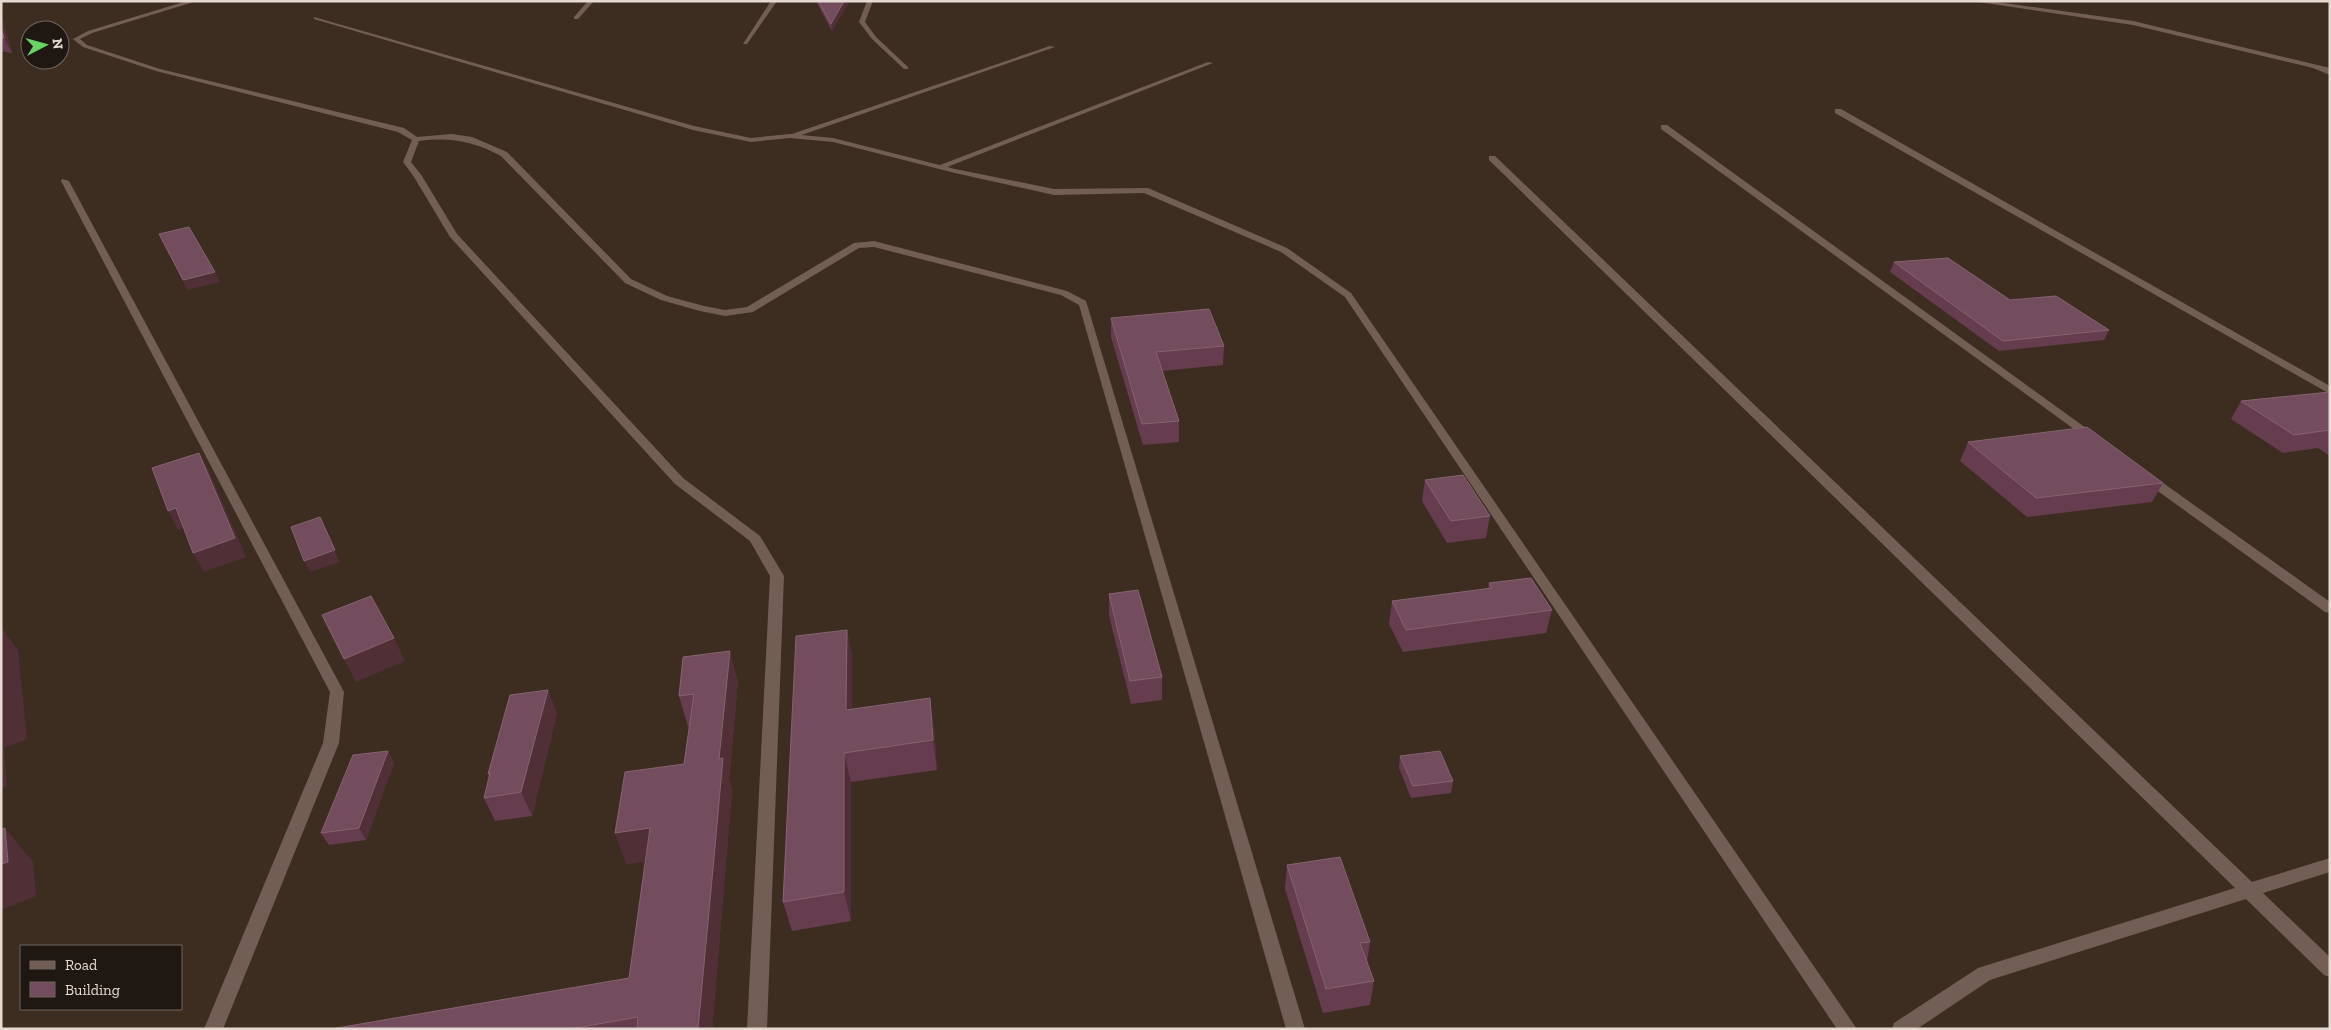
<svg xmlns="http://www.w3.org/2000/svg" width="2331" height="1030" viewBox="0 0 2331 1030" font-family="'Zilla Slab',serif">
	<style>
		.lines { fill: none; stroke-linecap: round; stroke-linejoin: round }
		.lane { fill: #735e55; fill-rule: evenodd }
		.street { fill: #735e55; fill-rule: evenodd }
		.wall { fill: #663c4f }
		.shaded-wall { fill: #502f37 }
		.building { fill: #734d5d; stroke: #856370 }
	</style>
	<rect width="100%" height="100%" fill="#3d2d21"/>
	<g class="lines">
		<g class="lane">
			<polygon points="588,1 594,1 578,19 574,19 574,17"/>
			<polygon points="771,1 777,1 747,44 743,44"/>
			<polygon points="1050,46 1055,47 793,138 786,136"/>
			<polygon points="1208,62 1213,63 942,169 935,167"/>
			<polygon points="2308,64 2330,70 2330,75 2308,66"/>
		</g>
		<g class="street">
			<path d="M187,1H197L92,33L80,39L87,45L160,69L404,128L417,137L452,134L472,137L507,152L631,279L667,296L704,306L725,310L747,307L854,243L874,241L1067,291L1086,301L1305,1029H1286L1079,305L1061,295L874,247L859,248L753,312L725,316L700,311L661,300L625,283L501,156C473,141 450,137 419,141L411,162L422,176L457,234L683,478L760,536L784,576L767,1029H747L770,576L750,541L675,484L450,237L414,177L403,162L412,140L398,132L156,71L83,47L73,39L88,31Z"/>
			<polygon points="867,1 873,1 865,22 876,37 908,67 908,69 904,69 872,39 859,22"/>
			<polygon points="1972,1 1990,1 2133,21 2330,68 2330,72 2133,25"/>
			<polygon points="314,17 694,126 751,138 790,134 833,138 955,169 1054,189 1148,188 1287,248 1351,293 1857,1029 1837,1029 1345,297 1281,252 1144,193 1054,195 955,173 833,142 790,138 751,142 693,130 314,19"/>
			<polygon points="1835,109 1841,109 2330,386 2330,394 1835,113"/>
			<polygon points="1661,125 1667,125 2097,436 2099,438 2097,440 2089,440 1661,129"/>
			<polygon points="1489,156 1495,156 2252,882 2330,858 2330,872 2263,893 2330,957 2330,977 2324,975 2246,899 1990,980 1917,1029 1892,1029 1894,1023 1978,968 2235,888 1489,160"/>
			<polygon points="62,179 69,181 344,692 339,743 223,1029 204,1029 323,743 330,692 61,181"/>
			<polygon points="2148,474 2152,475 2330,602 2330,613 2325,612 2144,481 2142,478"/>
		</g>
	</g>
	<g class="wall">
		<polygon points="816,1 849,1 832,31"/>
		<polygon points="1,15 12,53 1,51"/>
		<polygon points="1894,262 2010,300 2109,330 2104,340 1999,351 1890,272"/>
		<polygon points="1111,318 1224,346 1223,365 1162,371 1179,421 1179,442 1143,445 1111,337"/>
		<polygon points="2330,392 2330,456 2318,448 2283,453 2231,419 2241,401"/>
		<polygon points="1968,442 2163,483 2152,502 2027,517 1960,461"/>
		<polygon points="1425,480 1490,516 1486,538 1447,543 1422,501"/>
		<polygon points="1489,583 1552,610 1546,633 1403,652 1389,624 1392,601 1488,589"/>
		<polygon points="1109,594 1162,677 1162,700 1131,704 1109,616"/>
		<polygon points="847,630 852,658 852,709 934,727 937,770 851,782 851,921 792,931 783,902"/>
		<polygon points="738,681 729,779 732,789 712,1029 331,1029 629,978 645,861 627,864 615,833 684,764 689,726 688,727 679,696"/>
		<polygon points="557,713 532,816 495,821 484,798 489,777 488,774"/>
		<polygon points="388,751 394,763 366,840 329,845 321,833"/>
		<polygon points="1400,756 1453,781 1451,793 1411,798 1399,768"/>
		<polygon points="1287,865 1370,942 1367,962 1374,981 1370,1005 1323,1013 1285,889"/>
	</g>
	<g class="shaded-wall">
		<polygon points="844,1 849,1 832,31 831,24"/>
		<polygon points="1,15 12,53 4,38 1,27"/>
		<polygon points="215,272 220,282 187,290 183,280"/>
		<polygon points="199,453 209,471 246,557 204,572 193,553"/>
		<polygon points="176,508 187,526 178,530 168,511"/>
		<polygon points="320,517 340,562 310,572 304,561"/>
		<polygon points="1,627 18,650 27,739 4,748 7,786 1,789"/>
		<polygon points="847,630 852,658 852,739 846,710"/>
		<polygon points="394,638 405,661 356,682 344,659"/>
		<polygon points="730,651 738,681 729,779 732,789 724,889 712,1029 698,1029 719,759"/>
		<polygon points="548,690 557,713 532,816 521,792"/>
		<polygon points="930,698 934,727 937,770 933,740"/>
		<polygon points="388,751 394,763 366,840 359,828"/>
		<polygon points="844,753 851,782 851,921 844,892"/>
		<polygon points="5,828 33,862 36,896 1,910 1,864"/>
		<polygon points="650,828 661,859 627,864 615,833"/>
	</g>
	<g class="building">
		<polygon points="818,1 844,1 831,24"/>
		<polygon points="1,27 4,38 1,38"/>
		<polygon points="189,227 215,272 183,280 159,234"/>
		<polygon points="1948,258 2010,300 2056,296 2109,330 2003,341 1894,262"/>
		<polygon points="1209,309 1224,346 1156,352 1179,421 1142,424 1111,318"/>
		<polygon points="2330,392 2330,430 2294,435 2241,401"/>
		<polygon points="2087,427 2163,483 2036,498 1968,442"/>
		<polygon points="199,453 235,538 193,553 176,508 168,511 152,468"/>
		<polygon points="1463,475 1490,516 1451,521 1425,480"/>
		<polygon points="320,517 335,550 304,561 291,527"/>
		<polygon points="1531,578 1552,610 1406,630 1392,601 1492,588 1489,583"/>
		<polygon points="1138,590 1162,677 1130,681 1109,594"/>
		<polygon points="371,596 394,638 344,659 322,615"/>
		<polygon points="847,630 846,710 930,698 933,740 844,753 844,892 783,902 796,636"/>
		<polygon points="730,651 719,759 723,758 714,858 698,1029 637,1029 638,1017 570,1029 331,1029 629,978 650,828 615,833 625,772 684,764 694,694 679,696 683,657"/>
		<polygon points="548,690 521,792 484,798 490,773 488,774 510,695"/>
		<polygon points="388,751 359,828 321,833 353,755"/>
		<polygon points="1440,751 1453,781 1413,786 1400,756"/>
		<polygon points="5,828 8,862 1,864 1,829"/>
		<polygon points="1340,857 1370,942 1360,943 1374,981 1326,989 1287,865"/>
	</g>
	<rect width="2331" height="1030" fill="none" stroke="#e6dbd3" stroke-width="5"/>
	<rect x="20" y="945" width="162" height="65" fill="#1f1712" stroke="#6f655f"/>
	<rect x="30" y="961" width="25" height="8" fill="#735e55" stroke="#6f655f"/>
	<text x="65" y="970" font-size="15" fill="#e6dbd3">Road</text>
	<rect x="30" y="982" width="25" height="15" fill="#734d5d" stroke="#6f655f"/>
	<text x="65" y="995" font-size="15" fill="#e6dbd3">Building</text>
	<g transform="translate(45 45) rotate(84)"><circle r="24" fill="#1f1712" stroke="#6f655f"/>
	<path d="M0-4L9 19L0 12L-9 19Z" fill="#67d465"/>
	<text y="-8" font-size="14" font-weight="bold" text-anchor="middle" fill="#e6dbd3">N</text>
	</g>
</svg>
